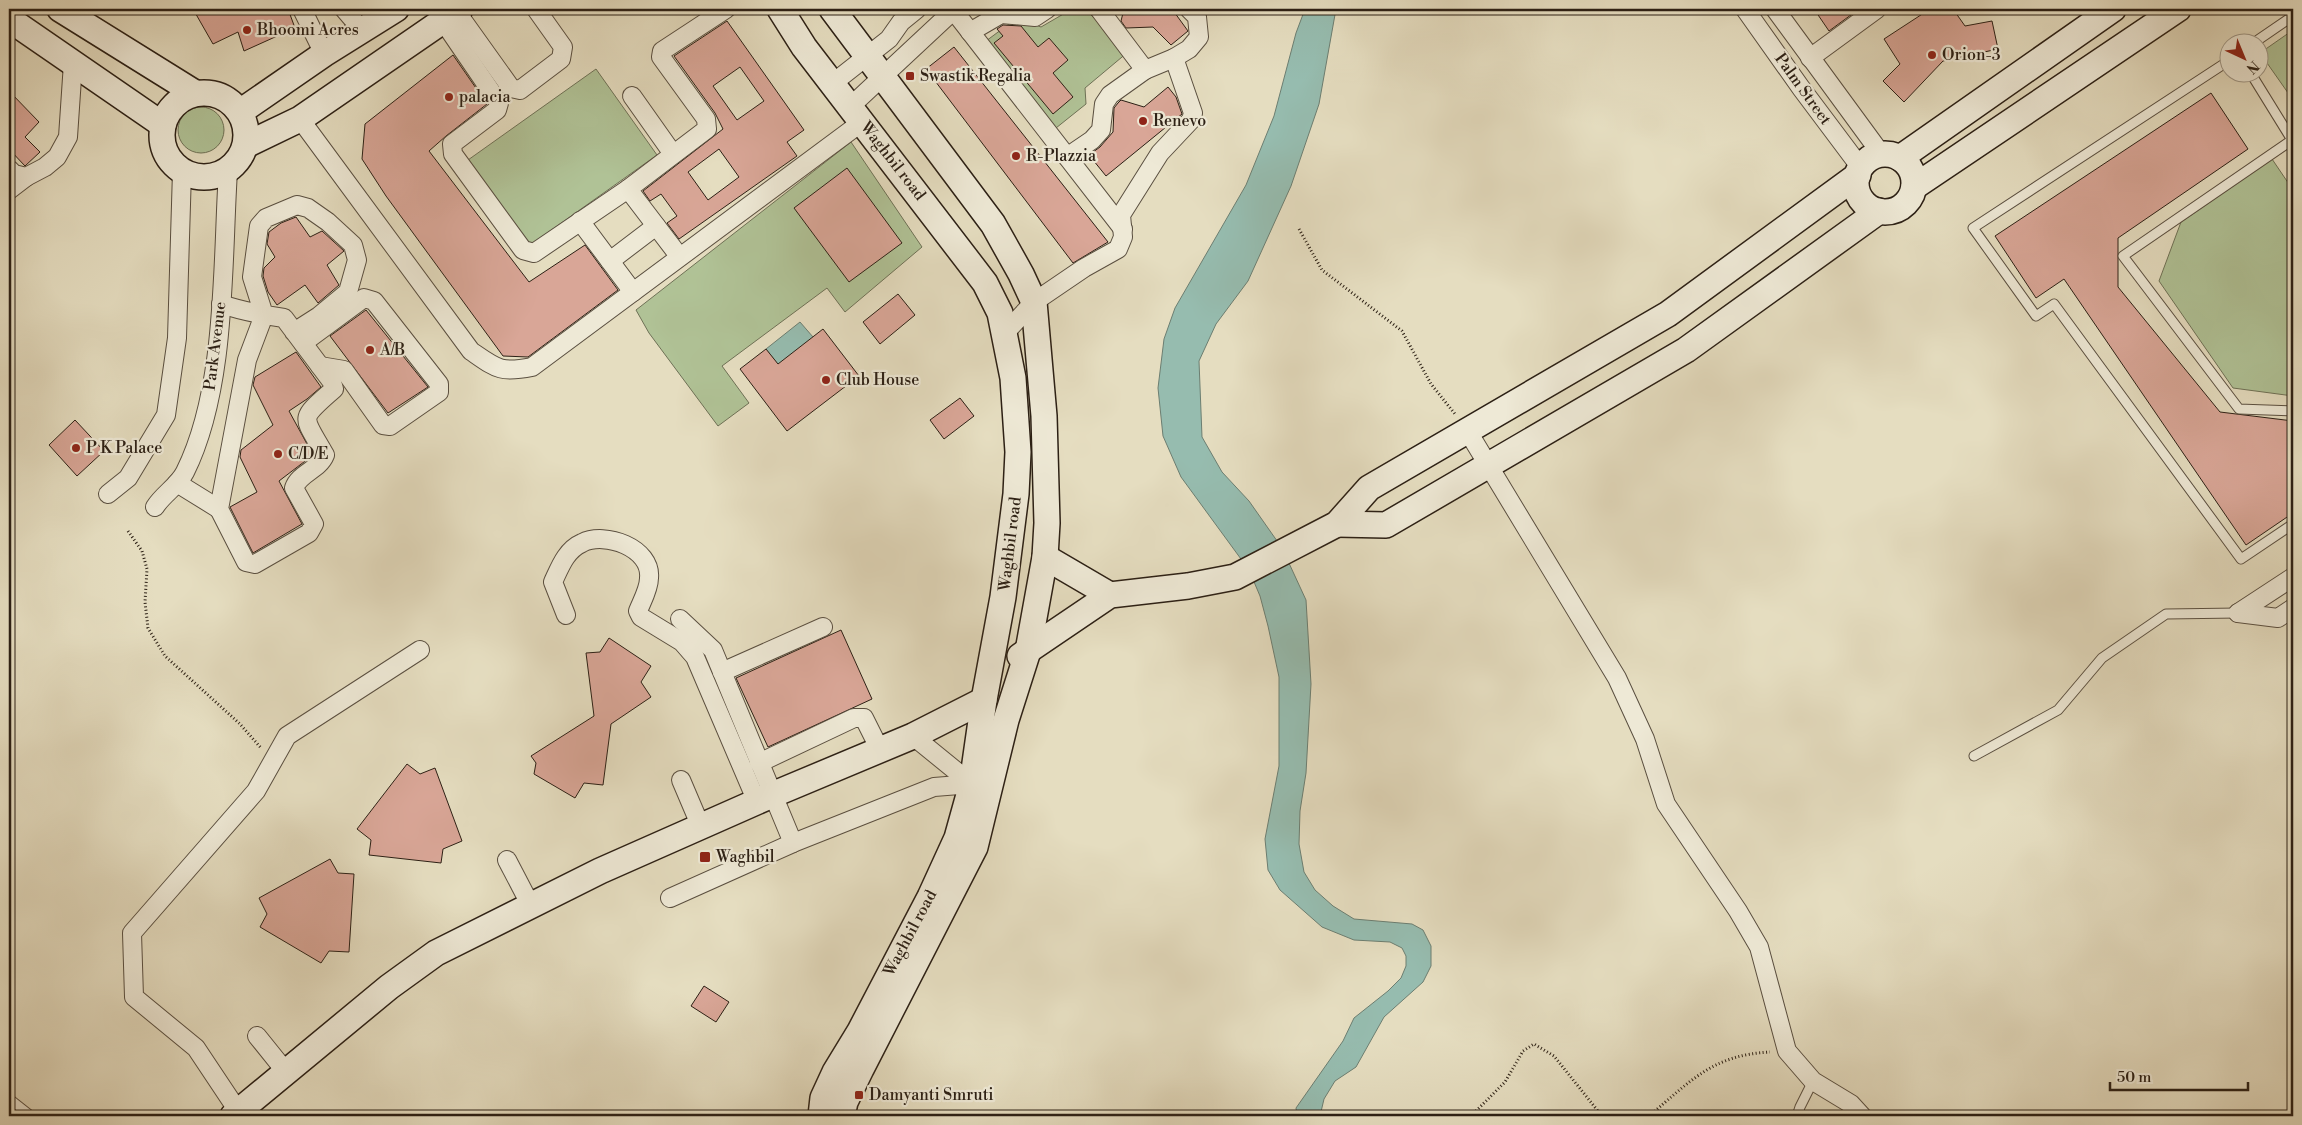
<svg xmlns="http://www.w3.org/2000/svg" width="2302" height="1125" viewBox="0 0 2302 1125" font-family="'Libre Bodoni',serif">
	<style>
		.green { fill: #b0c296; stroke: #6e7156 }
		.water { fill: #96bcaf; stroke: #6c7e71 }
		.building { fill: #d9a697; stroke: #2c2015; fill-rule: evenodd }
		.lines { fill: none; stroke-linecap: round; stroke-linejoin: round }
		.lane-casing { stroke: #5a4f40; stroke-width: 11 }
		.street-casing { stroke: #5a4f40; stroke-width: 20 }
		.secondary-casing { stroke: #2c2015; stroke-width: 28 }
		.path { stroke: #2c2015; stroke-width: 3; stroke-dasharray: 1 2.5; stroke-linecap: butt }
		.lane { stroke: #eee9d6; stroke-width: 9 }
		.street { stroke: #eee9d6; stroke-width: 18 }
		.secondary { stroke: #eee9d6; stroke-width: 25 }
		.poi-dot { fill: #8f2418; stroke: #eee9d6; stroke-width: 2 }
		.labels { text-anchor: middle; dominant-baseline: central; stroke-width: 4.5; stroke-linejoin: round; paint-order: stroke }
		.poi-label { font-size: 16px; fill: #2c2015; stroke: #eee9d6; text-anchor: start }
		.street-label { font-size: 16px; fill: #2c2015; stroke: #eee9d6 }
	</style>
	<rect width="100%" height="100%" fill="#e5ddc0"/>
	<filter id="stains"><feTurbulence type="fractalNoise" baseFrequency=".004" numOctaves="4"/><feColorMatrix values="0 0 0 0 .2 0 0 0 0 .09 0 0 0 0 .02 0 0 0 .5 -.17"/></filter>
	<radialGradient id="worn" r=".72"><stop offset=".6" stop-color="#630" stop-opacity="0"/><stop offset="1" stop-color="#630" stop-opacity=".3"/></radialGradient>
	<g class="green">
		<polygon points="1072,9 1085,9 1128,52 1085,88 1086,104 1056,128 986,41 1017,18 1041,27"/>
		<polygon points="2293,30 2293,100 2260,53"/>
		<polygon points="596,69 657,155 529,246 468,160"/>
		<circle cx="201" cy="130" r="23"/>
		<polygon points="851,142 922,247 845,312 827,288 722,366 749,403 718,426 649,333 636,310"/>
		<polygon points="2272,159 2293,190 2293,396 2233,388 2159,281 2181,222"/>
	</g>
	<g class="water">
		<polygon points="1305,9 1336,9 1319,104 1291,186 1248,281 1216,324 1199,361 1202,437 1222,472 1249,501 1282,548 1306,600 1311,684 1306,773 1300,811 1299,844 1304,872 1315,890 1333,906 1354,919 1412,924 1423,930 1431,946 1431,966 1423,982 1384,1017 1356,1067 1335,1081 1324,1099 1320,1116 1297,1116 1296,1108 1343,1041 1354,1018 1388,991 1401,978 1406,966 1406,956 1402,948 1390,942 1354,940 1322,927 1280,890 1268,870 1265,839 1279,766 1279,677 1268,626 1260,596 1249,570 1181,477 1163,436 1158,388 1164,339 1175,308 1246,185 1274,116 1296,33"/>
		<polygon points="800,322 813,337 793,384 766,349"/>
	</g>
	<g class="building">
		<polygon points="193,9 288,9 295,28 244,51 238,32 213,44"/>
		<polygon points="1124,9 1172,9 1188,31 1171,45 1153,27 1126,28 1121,21"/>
		<polygon points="1814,9 1859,9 1829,31"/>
		<polygon points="1930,9 1953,9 1965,26 1992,21 1998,49 1943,61 1904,102 1883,81 1900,64 1884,39"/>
		<path d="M727,21L804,130L787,142L797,156L679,239L667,223L677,216L661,194L650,201L643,191L723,129L715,113L674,56ZM740,67L764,101L737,120L713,86ZM719,149L739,177L708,200L688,172Z"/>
		<polygon points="1003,25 1021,26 1038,47 1049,38 1068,60 1053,73 1073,97 1053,114 994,43 1003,36 997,29"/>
		<polygon points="954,47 1108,242 1073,263 926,69"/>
		<polygon points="453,55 487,104 446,136 429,151 529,282 585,245 618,290 528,357 503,356 386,196 362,159 365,124"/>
		<polygon points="1168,87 1176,97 1182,114 1106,176 1089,155 1100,147 1113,132 1114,108 1118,103 1121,100 1144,107"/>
		<polygon points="9,91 39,122 25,137 40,152 25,166 9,149"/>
		<polygon points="2211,93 2248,149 2118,238 2118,287 2220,412 2293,421 2293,513 2246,545 2064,279 2036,298 1995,236"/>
		<polygon points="847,168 902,243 849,282 794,208"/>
		<polygon points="296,217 310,237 322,231 344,251 327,265 339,285 318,303 305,285 277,305 268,292 263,276 264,268 275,257 267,244 269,232 281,223"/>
		<polygon points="898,294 915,315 880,344 863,322"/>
		<polygon points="366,310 428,387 388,413 330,336"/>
		<polygon points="823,329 859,376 787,431 740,369 766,349 778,364"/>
		<polygon points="296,352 321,387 307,399 289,411 313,455 279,481 302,524 253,553 230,507 257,492 240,457 241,450 273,425 253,385 255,377"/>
		<polygon points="960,398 974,416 944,439 930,420"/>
		<polygon points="75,420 104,451 77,476 49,445"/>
		<polygon points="841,630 872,699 768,747 736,678"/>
		<polygon points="609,638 651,666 641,682 651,697 611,724 603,785 584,783 575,798 534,774 536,763 531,756 594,716 586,653 600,652"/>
		<polygon points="407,764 420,774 435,768 462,841 443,849 441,863 369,855 371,840 357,829"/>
		<polygon points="330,859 338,873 354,874 349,952 329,951 321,963 260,927 267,914 259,898"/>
		<polygon points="704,986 729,1002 716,1022 691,1006"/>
	</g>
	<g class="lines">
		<g class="lane-casing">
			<g id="lane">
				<polyline points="2255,42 2293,16"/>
				<polyline points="2230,60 1973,228 2036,316 2054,304 2241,559 2293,524"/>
				<polyline points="2250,72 2292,140 2123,256 2239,409 2293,411"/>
				<polyline points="1974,756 2058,710 2102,658 2166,614 2238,613"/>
				<polyline points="9,1100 12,1101 31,1116"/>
				<polyline points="1797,1116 1800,1107 1813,1081"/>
			</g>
		</g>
		<g class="street-casing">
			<g id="street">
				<polyline points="302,9 324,54"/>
				<polyline points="344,9 362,30"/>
				<polyline points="1099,9 1145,70 1174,58"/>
				<polyline points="1745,9 1801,88 1861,168"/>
				<polyline points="1775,9 1882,155"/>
				<polyline points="456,11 511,88 520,90 561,59 563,47 536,9"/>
				<polyline points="954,11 1123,229"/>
				<polyline points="443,21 499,103 497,110 452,144 453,154 523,250 534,253 628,189"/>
				<polyline points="970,32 1001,14 1035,17 1047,9"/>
				<polyline points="1810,58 1877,9"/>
				<polyline points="833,83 889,39 901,22 917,9"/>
				<polyline points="632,96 673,154"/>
				<polyline points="851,106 955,9"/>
				<path d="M300,119L471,351C497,369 500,373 532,367L862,122"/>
				<polyline points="1067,157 1092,140 1101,130 1104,104 1110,95 1145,70"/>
				<polyline points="9,169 14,174 26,177 45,167 57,157 68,137 73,63"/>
				<polyline points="9,190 26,177"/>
				<polyline points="580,221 633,292"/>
				<polyline points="679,256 628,189 707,129 706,119 661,57 662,51 726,9"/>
				<polyline points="610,261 656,226"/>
				<path d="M221,304C242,311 263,315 284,318L332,382L334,389C298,421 302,414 325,455C319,470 299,473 294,488L314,524L309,533L255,564L246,562L219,509L247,360L264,315L252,277L259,226L266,218L297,205L308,208L328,222L353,245L357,260L348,292L319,316L294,332"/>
				<polyline points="1004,334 1034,302 1084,268 1118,249 1123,237 1121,215 1160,153 1191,120 1193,113 1174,58 1189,49 1199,37 1197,17 1189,9"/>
				<polyline points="303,343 364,298 374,301 439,384 439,392 390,426 383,425 344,370 320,366"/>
				<polyline points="1467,430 1617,678 1645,739 1666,804 1738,911 1759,947 1787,1051 1813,1081 1851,1104 1862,1116"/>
				<polyline points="177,483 219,509"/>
				<polyline points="108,494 128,478 166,415 177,338 182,171"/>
				<path d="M155,507C163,494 178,486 185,472C227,388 222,263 228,171"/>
				<polyline points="2238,613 2293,577"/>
				<polyline points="2238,613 2278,618 2293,608"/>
				<path d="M566,615L553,582C560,567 566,550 582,543C605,531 652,548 649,578C649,589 642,601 638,611L641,617L682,642L695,657L757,802"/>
				<polyline points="680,619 713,650 793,843"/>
				<polyline points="722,672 823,627"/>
				<polyline points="913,736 972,784"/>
				<polyline points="759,763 854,718 864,718 880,750"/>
				<polyline points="681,780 701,827"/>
				<polyline points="507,860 531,906"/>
				<polyline points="670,898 793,843 934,787 972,784 982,786"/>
				<polyline points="257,1036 286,1072"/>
				<polyline points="238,1111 196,1048 134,997 132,933 256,791 287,736 420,650"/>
			</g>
		</g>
		<g class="secondary-casing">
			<g id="secondary">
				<polyline points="60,9 195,93"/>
				<polyline points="780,9 804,47 985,283 1000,313 1013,378 1018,452 1016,494 1003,597 984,700 972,784 957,838 930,897 860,1031 835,1072 823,1098 821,1116"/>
				<polyline points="832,9 993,224 1021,274 1034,302 1044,416 1047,523 1045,557 1028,651 1006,720 975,847 861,1069 845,1102 842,1116"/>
				<polyline points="9,19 163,125"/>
				<circle cx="204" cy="135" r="42"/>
				<polyline points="240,112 324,54 396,9"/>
				<polyline points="246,145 300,119 460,9"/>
				<circle cx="1885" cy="183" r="29"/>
				<polyline points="1900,158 2113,9"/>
				<polyline points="1914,187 2178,9"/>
				<polyline points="1337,524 1386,525 1686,350 1879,211"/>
				<polyline points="1045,557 1110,595"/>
				<polyline points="1020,656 1110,595 1188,586 1235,577 1337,524 1369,488 1668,314 1858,175"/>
				<polyline points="233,1116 389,987 436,953 600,871 772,795 913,736 984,700"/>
			</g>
		</g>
		<g class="path">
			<polyline points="1299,229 1322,270 1402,331 1431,384 1455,414"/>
			<polyline points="128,531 142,551 147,569 145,602 148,628 165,656 240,724 261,748"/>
			<polyline points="1471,1116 1505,1082 1523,1051 1534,1044 1554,1056 1602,1116"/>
			<path d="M1649,1116C1691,1081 1712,1055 1770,1052"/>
		</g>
		<use href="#lane" class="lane"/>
		<use href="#street" class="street"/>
		<use href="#secondary" class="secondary"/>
	</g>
	<g class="poi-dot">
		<circle cx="247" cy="30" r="5"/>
		<circle cx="1932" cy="55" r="5"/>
		<rect x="905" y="71" width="10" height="10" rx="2.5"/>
		<circle cx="449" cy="97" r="5"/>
		<circle cx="1143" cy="121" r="5"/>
		<circle cx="1016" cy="156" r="5"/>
		<circle cx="370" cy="350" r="5"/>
		<circle cx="826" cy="380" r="5"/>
		<circle cx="76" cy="448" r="5"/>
		<circle cx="278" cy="454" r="5"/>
		<rect x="699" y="851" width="12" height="12" rx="2.5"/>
		<rect x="854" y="1090" width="10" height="10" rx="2.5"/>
	</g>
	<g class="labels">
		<g class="poi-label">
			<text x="257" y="30">Bhoomi Acres</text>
			<text x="1942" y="55">Orion-3</text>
			<text x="920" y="76">Swastik Regalia</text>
			<text x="459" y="97">palacia</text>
			<text x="1153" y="121">Renevo</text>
			<text x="1026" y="156">R-Plazzia</text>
			<text x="380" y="350">A/B</text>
			<text x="836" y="380">Club House</text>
			<text x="86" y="448">P K Palace</text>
			<text x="288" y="454">C/D/E</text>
			<text x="716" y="857">Waghbil</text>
			<text x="869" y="1095">Damyanti Smruti</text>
		</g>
		<g class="street-label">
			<text transform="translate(1803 89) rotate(54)">Palm Street</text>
			<text transform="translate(893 161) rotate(52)">Waghbil road</text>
			<text transform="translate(215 346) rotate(-83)">Park Avenue</text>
			<text transform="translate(1010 544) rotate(-83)">Waghbil road</text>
			<text transform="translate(910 933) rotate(-62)">Waghbil road</text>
		</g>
	</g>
	<rect width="2302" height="1125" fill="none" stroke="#e5ddc0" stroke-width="30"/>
	<rect x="10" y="10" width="2282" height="1105" fill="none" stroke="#2c2015" stroke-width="2.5"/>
	<rect x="15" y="15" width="2272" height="1095" fill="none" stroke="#2c2015"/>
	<g transform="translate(2244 58) rotate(136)"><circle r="24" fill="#eee9d6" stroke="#a09989"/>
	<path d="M0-4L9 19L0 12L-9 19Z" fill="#8f2418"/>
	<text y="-8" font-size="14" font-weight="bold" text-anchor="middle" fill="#2c2015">N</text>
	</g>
	<path d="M2110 1082v8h138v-8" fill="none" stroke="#2c2015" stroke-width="2.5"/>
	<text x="2117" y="1082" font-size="15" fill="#2c2015" stroke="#eee9d6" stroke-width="4" paint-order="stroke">50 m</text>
	<rect width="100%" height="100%" filter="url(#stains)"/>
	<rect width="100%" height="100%" fill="url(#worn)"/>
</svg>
